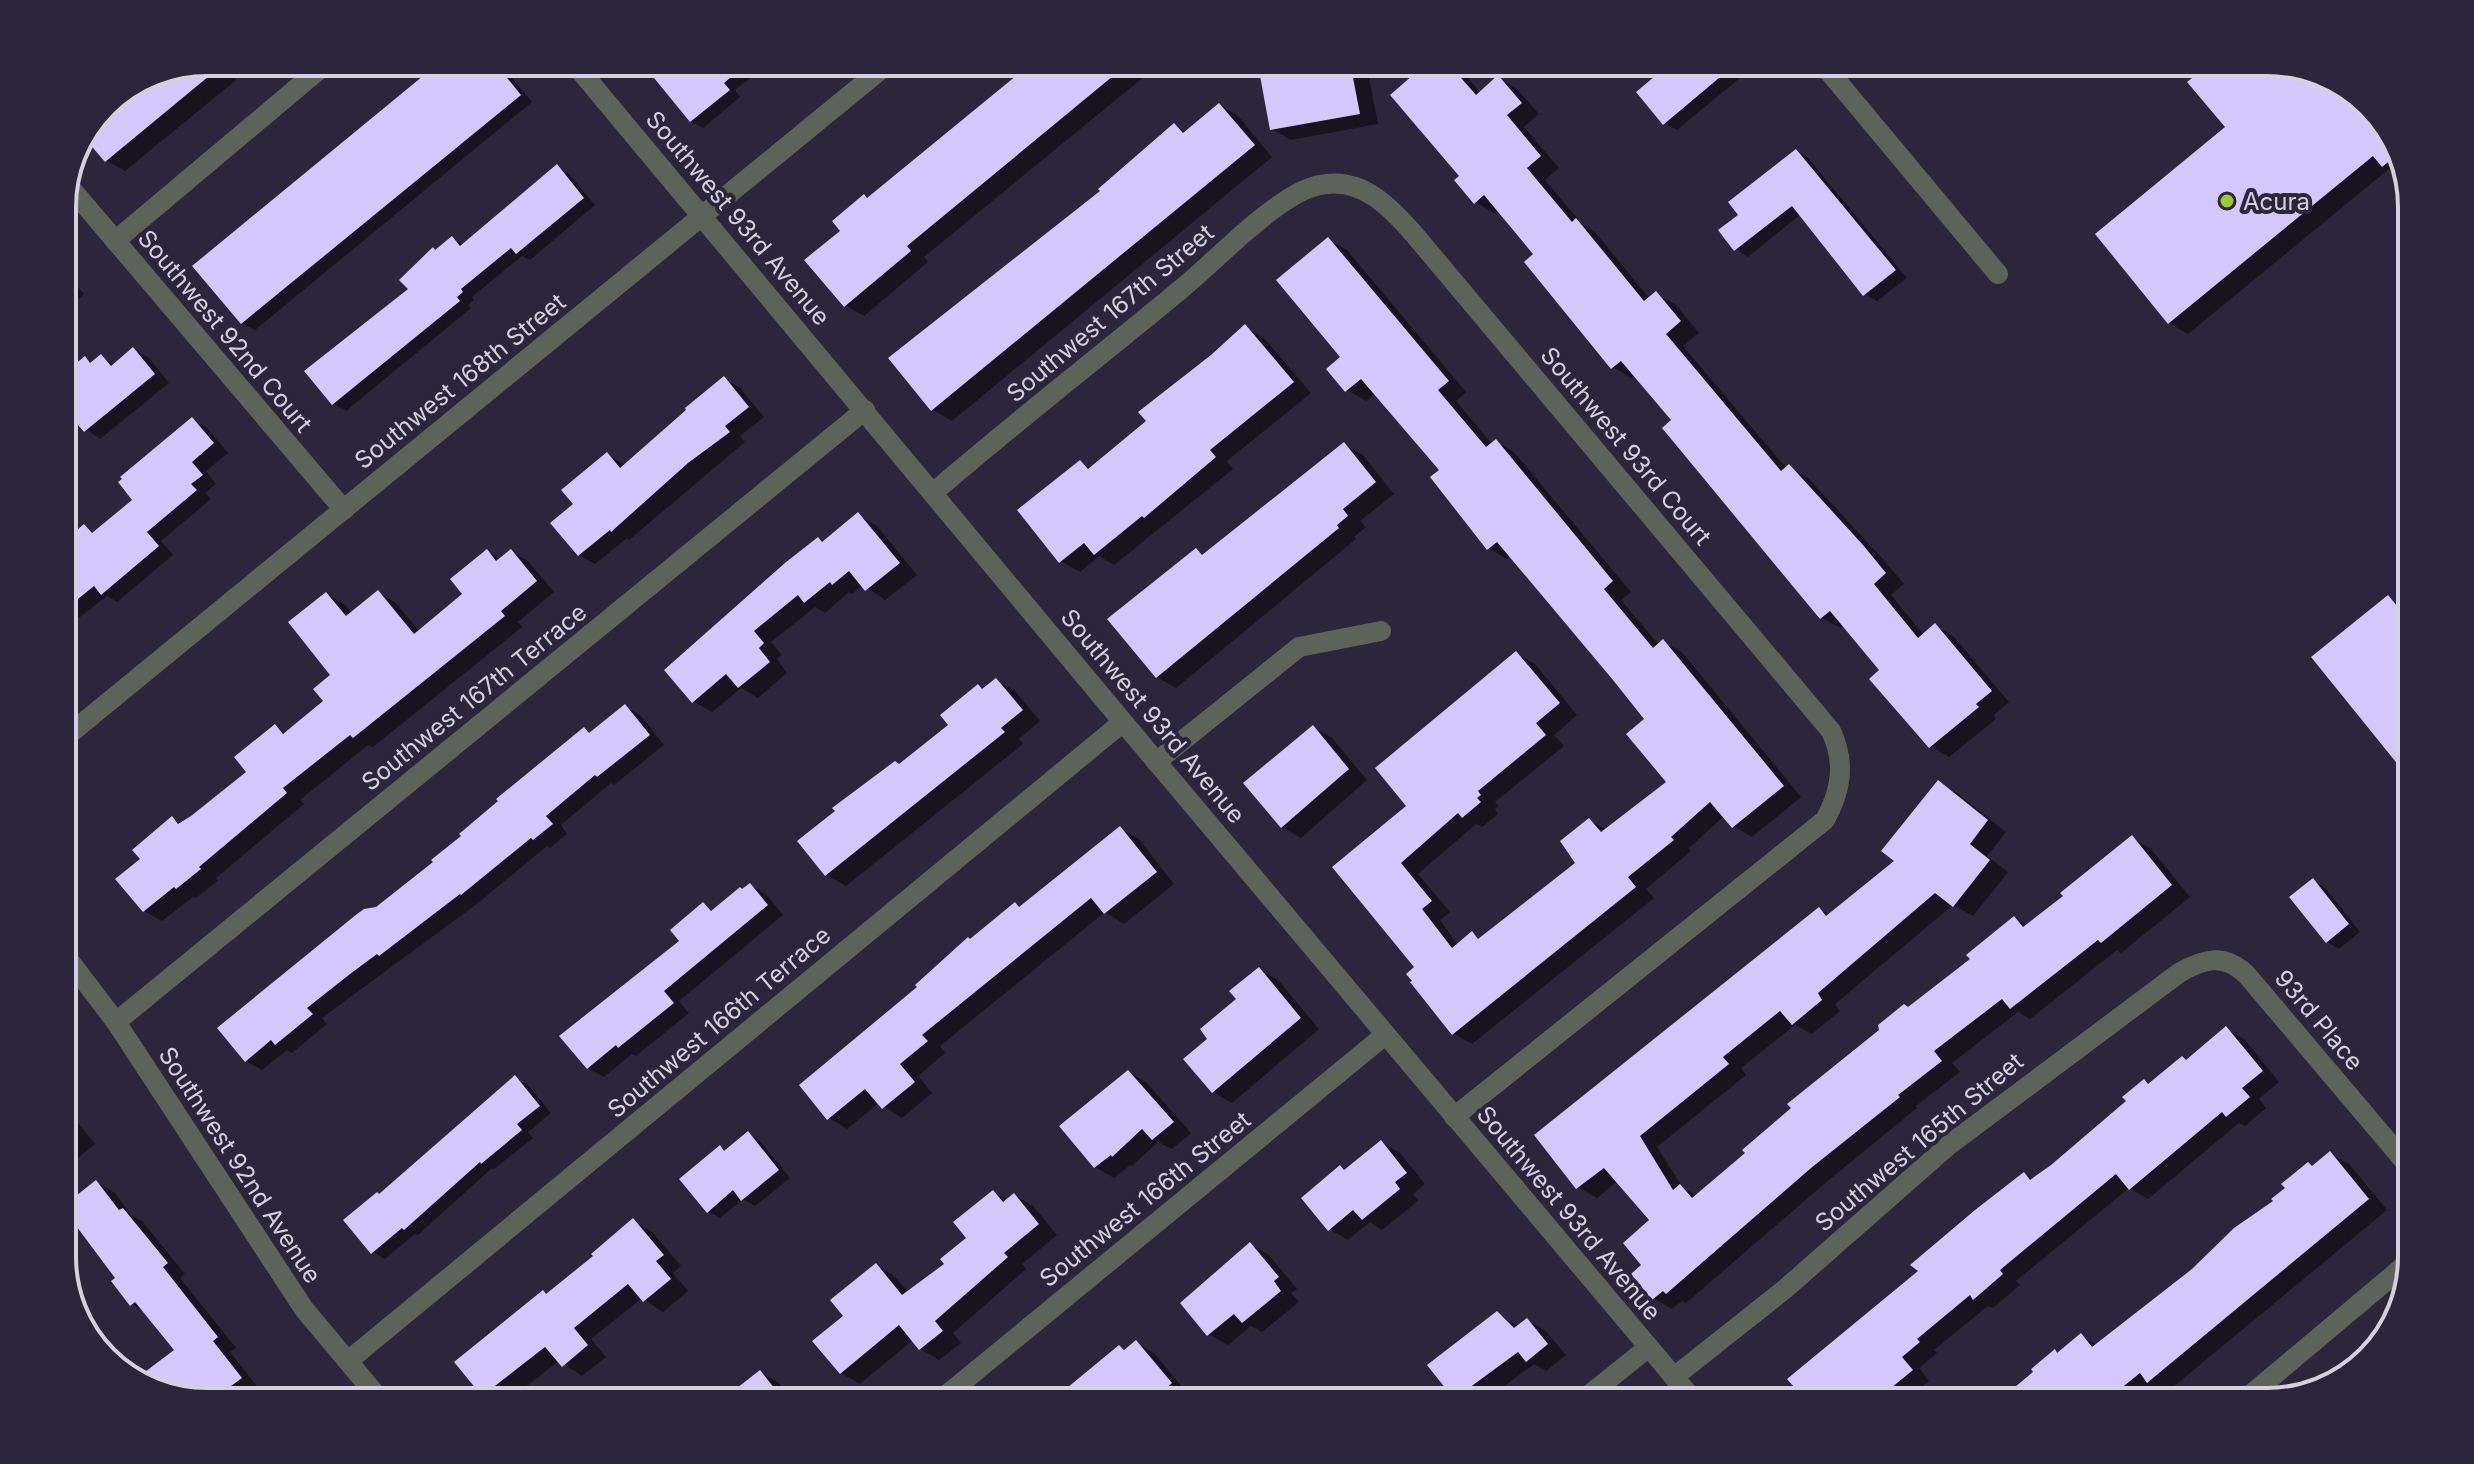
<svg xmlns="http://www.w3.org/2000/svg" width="2474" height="1464" viewBox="0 0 2474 1464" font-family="Inter,sans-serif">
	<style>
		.shadow { fill: #0007 }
		.building { fill: #d3c7fb }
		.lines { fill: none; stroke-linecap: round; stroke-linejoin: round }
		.minor { stroke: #5e6359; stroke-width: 20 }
		.poi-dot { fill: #98cb37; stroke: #2b263b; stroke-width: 3 }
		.labels { text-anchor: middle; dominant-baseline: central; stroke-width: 8; stroke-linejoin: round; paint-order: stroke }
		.poi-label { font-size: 24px; fill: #d3d1df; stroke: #2b263b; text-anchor: start }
		.street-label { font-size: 24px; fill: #d3d1df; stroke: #2b263b }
		.rim { fill: none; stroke: #d3d1df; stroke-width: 4 }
	</style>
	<rect width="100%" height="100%" fill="#2b263b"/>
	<g class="shadow">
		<polygon points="207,62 222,62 236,80 125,171 106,160 89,140 105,104 152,73"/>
		<polygon points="444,62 499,62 532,102 255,330 242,323"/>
		<polygon points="644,62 770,62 735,90 740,97 703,128 691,121"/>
		<polygon points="1035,62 1162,62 924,257 928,262 864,316 845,305 843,231 868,199"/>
		<polygon points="1285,62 1366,62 1378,124 1291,140 1272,129"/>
		<polygon points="1431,62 1451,62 1458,66 1481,93 1499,78 1517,89 1539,114 1524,127 1559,168 1545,180 1582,224 1595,232 1650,299 1656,294 1675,304 1699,333 1683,346 1787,469 1789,467 1808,478 1882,558 1904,584 1891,595 1924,635 1936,626 1954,637 2009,702 1994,715 1996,719 1949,757 1930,746 1882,670 1844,625 1841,628 1822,618 1674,421 1636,375 1631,378 1613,367 1536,254 1499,209 1494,213 1475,202 1461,177"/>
		<polygon points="1675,62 1728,62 1741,77 1677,130 1664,123"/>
		<polygon points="2215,62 2267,62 2340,82 2392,134 2404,174 2402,176 2389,169 2188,334 2169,323 2227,128"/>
		<polygon points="1220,105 1238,116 1272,157 952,421 933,410 891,359 1103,191 1174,125 1186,132"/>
		<polygon points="1796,151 1808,158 1907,278 1877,301 1865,294 1801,214 1748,257 1736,249 1741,215"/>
		<polygon points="557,167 569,174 595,205 530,260 522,256 472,297 474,300 468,305 471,308 346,411 334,404 307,372 411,289 437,252 453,239 464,245"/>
		<polygon points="1328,239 1347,250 1466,392 1456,401 1492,444 1496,441 1514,452 1631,592 1621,600 1659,645 1663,642 1682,652 1801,797 1752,837 1733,826 1724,816 1689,848 1691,851 1646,889 1654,898 1472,1044 1453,1033 1417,968 1335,867 1409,806 1516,653 1535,664 1577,715 1554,735 1564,746 1495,802 1499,806 1495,809 1498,814 1482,827 1476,824 1418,874 1450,912 1440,920 1458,945 1472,934 1481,939 1578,863 1589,820 1607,830 1669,783 1647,719 1511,556 1507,559 1488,548 1442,470 1376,393 1366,401 1347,390"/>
		<polygon points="62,269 84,294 64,311 62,310"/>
		<polygon points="1245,327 1264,338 1311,393 1227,461 1233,469 1114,565 1099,556 1080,572 1061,561 1080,462 1092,469 1149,421"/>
		<polygon points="133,349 149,358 169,383 100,439 81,425 62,441 62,377 85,359 93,363 101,357 115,365"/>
		<polygon points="724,378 740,388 764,417 740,436 745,442 629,540 627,538 595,564 579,555 575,504 607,454 626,466"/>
		<polygon points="192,419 207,428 228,453 206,471 216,484 205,493 211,499 161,541 173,555 117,602 107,596 62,631 62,545 84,527 94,533 135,500"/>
		<polygon points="1344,445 1363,455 1394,494 1360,521 1366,527 1354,537 1356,539 1176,688 1157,677 1196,550 1205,555"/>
		<polygon points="858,515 877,526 917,575 885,600 863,585 852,594 849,592 825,613 815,607 771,642 782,655 777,659 787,673 758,698 741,688 712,712 693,701 819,540 824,543"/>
		<polygon points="487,551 500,559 511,551 529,562 554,592 518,622 522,627 373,747 368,745 300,800 304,804 216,878 218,881 196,898 193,897 162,921 144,911 142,859 172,819 182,824 249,772 275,726 287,733 325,701 333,676 327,594 345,605 352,613 378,592 396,603 420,632 465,595"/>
		<polygon points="2388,597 2407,608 2412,614 2412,779"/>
		<polygon points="996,680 1015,691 1040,721 1019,739 1023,744 846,886 827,875 800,842 951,725 978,686 984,690"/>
		<polygon points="625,706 641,716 664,745 614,785 611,783 561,825 567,834 550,848 547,846 478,903 322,1018 327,1024 292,1053 287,1050 262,1070 246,1061 377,909 436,862 584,730 591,734"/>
		<polygon points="1313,727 1332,738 1367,780 1301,838 1282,827"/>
		<polygon points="1938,783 1957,793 2006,832 1987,856 2008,872 1973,916 1953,905 1835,1004 1840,1011 1812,1034 1795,1025 1741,1068 1746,1075 1657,1147 1683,1188 1697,1196 1909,1009 1972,959 2015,919 2028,926 2132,838 2151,849 2190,897 2121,953 2117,950 2030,1019 2018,1012 1952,1063 1960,1072 1916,1106 1917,1108 1830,1179 1686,1303 1682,1301 1672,1309 1653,1298 1644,1265 1652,1220 1618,1181 1597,1198 1578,1187 1819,909 1830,916 1897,861"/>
		<polygon points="1120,828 1139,839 1174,884 1124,924 1105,912 940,1046 945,1053 918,1076 932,1093 902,1118 879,1103 847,1129 829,1118 919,987 971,941 1021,908"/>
		<polygon points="2313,880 2325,888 2360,932 2339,949 2327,942"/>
		<polygon points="750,885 766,894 783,915 679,1001 689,1013 636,1056 632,1054 604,1077 588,1068 682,941 703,905 714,911"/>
		<polygon points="1259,969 1278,980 1319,1029 1232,1103 1213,1092 1210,1039"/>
		<polygon points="2226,1029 2244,1039 2279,1082 2259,1099 2266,1108 2245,1126 2239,1123 2148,1199 2129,1188 2016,1281 2020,1285 1993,1308 1988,1306 1934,1350 1937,1353 1919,1368 1929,1381 1904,1402 1780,1402 2024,1174 2034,1179 2129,1101 2144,1081 2150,1085 2188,1062"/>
		<polygon points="1129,1072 1147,1083 1191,1133 1172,1149 1158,1142 1132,1166 1130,1165 1114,1178 1095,1167"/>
		<polygon points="516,1078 528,1085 551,1113 528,1132 533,1138 494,1169 492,1168 418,1235 415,1234 385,1259 373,1252"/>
		<polygon points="62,1093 71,1104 66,1108 95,1144 65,1168 67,1170 62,1174"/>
		<polygon points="748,1134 760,1141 790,1178 755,1206 743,1199 720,1218 708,1211 720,1148 726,1152"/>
		<polygon points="1381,1142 1400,1153 1425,1184 1413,1194 1418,1201 1382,1230 1370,1222 1348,1240 1329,1229 1341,1168 1346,1171"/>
		<polygon points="2330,1154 2349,1164 2387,1210 2167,1392 2156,1386 2136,1402 2026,1402 2055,1352 2059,1354 2081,1336 2097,1345 2276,1202"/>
		<polygon points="96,1182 115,1193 132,1216 142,1221 185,1274 180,1278 236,1348 230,1352 259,1389 242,1402 203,1401 168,1357 177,1351 146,1313 132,1304 118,1278"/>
		<polygon points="993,1192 1008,1200 1014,1195 1033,1206 1057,1235 1022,1264 1026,1269 953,1333 961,1343 939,1360 921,1349 913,1340 860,1384 841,1373 846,1316 876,1265 894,1276 909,1293 947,1264 969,1238"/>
		<polygon points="633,1221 652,1232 681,1266 673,1273 688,1291 663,1312 642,1298 591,1339 606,1357 582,1376 559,1361 506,1402 497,1402 483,1394"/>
		<polygon points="1250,1244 1269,1255 1297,1289 1291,1293 1299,1302 1262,1332 1251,1326 1228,1345 1209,1334"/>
		<polygon points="1497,1313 1519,1327 1527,1320 1546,1331 1566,1355 1546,1371 1534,1364 1483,1402 1464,1402 1456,1397"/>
		<polygon points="1137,1343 1154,1353 1188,1394 1178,1402 1055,1402 1120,1347 1126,1351"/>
		<polygon points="760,1372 779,1383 786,1392 794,1397 798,1394 812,1402 722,1402"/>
	</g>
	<g class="building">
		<polygon points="207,62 226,62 105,162 88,142 105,104 152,73"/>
		<polygon points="440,62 494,62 521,95 241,324 192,266"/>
		<polygon points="641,62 749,62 724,83 730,90 690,122"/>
		<polygon points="1033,62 1130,62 907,246 911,251 844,307 804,260 840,231 832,221 864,194 867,198"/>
		<polygon points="1275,62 1350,62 1360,114 1270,130 1258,65"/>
		<polygon points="1428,62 1447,62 1476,95 1498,75 1522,103 1507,115 1541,156 1527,168 1572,222 1576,218 1644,301 1656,291 1681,321 1666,334 1781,471 1789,464 1863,545 1886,573 1874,584 1918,638 1935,623 1992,691 1976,704 1979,707 1929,748 1869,679 1879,670 1830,611 1820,619 1662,428 1671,420 1621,361 1611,369 1524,262 1533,254 1484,195 1474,204 1454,180 1459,176 1390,95"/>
		<polygon points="1672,62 1738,62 1663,125 1636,92"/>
		<polygon points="2212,62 2267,62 2340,82 2392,134 2398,154 2382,167 2373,156 2168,324 2095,234 2225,127 2187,82"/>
		<polygon points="1219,103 1255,145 931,411 888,358 1100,191 1098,189 1174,123 1183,133"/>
		<polygon points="1796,149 1896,270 1863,296 1792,206 1734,251 1718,230 1738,215 1728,202"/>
		<polygon points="557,164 584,198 516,254 511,248 461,289 463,292 457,297 460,301 332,405 304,371 408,289 399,280 433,247 435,250 452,236 460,246"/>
		<polygon points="1328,237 1449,381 1438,390 1486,447 1496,439 1613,581 1604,589 1653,648 1663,639 1784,786 1732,828 1710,802 1671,837 1674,840 1628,877 1636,887 1452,1035 1410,982 1412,981 1406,974 1414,967 1332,867 1406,806 1375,768 1516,651 1560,703 1536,723 1546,735 1478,791 1481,795 1477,798 1481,802 1462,818 1458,813 1401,863 1432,901 1422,909 1452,948 1472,931 1478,939 1575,863 1560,841 1589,818 1601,832 1666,782 1626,734 1644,719 1613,680 1497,542 1487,550 1430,477 1439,470 1361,379 1345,392 1326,369 1340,357 1276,280"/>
		<polygon points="1245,324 1294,382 1210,450 1216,457 1144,518 1142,516 1094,555 1084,543 1059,563 1017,510 1080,460 1088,469 1146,421 1138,412 1211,355"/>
		<polygon points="133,347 155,374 84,432 62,406 62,375 85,356 90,363 101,354 111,366"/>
		<polygon points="724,376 749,407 725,426 730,432 688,463 611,532 610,530 578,556 550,523 573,504 561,490 607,452 620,468 686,410 685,408"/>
		<polygon points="192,417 214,443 192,462 203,475 191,484 197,490 147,532 159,546 101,595 94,586 62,612 62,543 84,524 92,533 132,500 118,482 122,479 120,477"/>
		<polygon points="1344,442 1376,482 1343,509 1348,516 1337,525 1339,528 1156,678 1107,619 1196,548 1202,555"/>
		<polygon points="858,512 900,563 865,591 849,571 832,585 830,582 804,603 798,595 754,631 764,643 759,648 770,662 738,688 726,674 692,703 664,670 785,563 818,537 822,542"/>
		<polygon points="487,549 496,561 511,549 537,581 501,611 505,616 353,738 350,735 283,788 287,793 199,867 201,869 176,889 174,887 143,912 115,879 140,859 132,850 172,816 178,824 191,816 246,772 234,757 275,724 283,734 323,701 313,689 330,675 288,622 326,592 346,616 378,590 414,634 462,594 450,579"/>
		<polygon points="2388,595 2412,624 2412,782 2311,657"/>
		<polygon points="996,678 1023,710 1001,728 1005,732 825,876 797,841 835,811 832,808 895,761 899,764 948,725 940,715 978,684 982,689"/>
		<polygon points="625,704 650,735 597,777 595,775 546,816 553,824 533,840 531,838 461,895 460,894 379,956 377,954 350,974 307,1008 313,1014 275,1045 271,1040 245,1062 217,1028 357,914 364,909 376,907 433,862 431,860 461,836 459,834 498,801 496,799 584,727 589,733"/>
		<polygon points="1313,725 1349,769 1281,828 1243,783"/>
		<polygon points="1938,780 1988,820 1970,844 1990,860 1953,907 1935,893 1818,993 1822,1000 1792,1025 1780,1011 1723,1057 1729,1064 1640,1136 1673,1190 1680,1184 1692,1198 1745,1153 1742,1150 1791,1108 1787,1104 1879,1030 1878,1025 1904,1004 1908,1007 1970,959 1966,955 2014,916 2023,927 2063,896 2060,893 2132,835 2172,885 2101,943 2098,940 2010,1009 2002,999 1934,1051 1942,1061 1898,1095 1900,1097 1811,1168 1666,1294 1663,1291 1652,1300 1631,1274 1641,1265 1623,1243 1649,1220 1604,1168 1576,1189 1534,1135 1819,907 1826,916 1894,861 1881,851"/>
		<polygon points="1120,826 1157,872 1104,914 1091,898 922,1035 928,1041 900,1064 915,1082 882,1109 865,1089 827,1120 799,1085 917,987 915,985 968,937 970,939 1015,902 1019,907"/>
		<polygon points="2313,878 2349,924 2326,943 2289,897"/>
		<polygon points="750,883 768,905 664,991 674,1003 618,1048 616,1045 587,1069 559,1036 679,941 670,930 703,902 711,911 740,887 742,889"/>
		<polygon points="1259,967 1301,1018 1212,1093 1183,1059 1207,1039 1200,1029 1236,999 1229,991"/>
		<polygon points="2226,1026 2263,1071 2242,1088 2250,1097 2226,1117 2222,1112 2129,1190 2116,1174 2000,1270 2003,1274 1973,1300 1970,1295 1917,1339 1920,1342 1902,1357 1913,1370 1880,1397 1873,1389 1858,1402 1777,1402 1794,1387 1787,1379 1918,1271 1910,1265 1975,1210 2024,1172 2030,1180 2051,1165 2126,1101 2122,1097 2144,1079 2148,1084 2182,1056 2186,1060"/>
		<polygon points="1128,1070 1174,1122 1152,1140 1142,1129 1112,1157 1111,1155 1094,1168 1059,1126"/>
		<polygon points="515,1075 540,1106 517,1124 522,1130 481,1164 480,1162 404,1230 402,1228 371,1254 343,1220 377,1192 379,1194"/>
		<polygon points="748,1131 779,1170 741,1201 733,1190 707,1213 679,1179 720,1145 724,1151"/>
		<polygon points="1381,1140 1407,1173 1395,1182 1400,1189 1362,1220 1353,1210 1328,1231 1301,1198 1340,1165 1344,1170"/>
		<polygon points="2330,1151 2369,1199 2147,1383 2140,1373 2104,1402 1997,1402 2033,1372 2031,1369 2055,1349 2057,1353 2081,1333 2092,1347 2192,1269 2234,1228 2273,1201 2271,1199 2285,1188 2281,1184 2308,1162 2312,1166"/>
		<polygon points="96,1180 119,1210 123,1208 168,1263 163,1267 218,1337 213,1341 242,1378 209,1402 133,1381 174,1350 135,1302 130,1306 111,1281 115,1278 62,1207"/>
		<polygon points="993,1190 1003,1202 1014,1193 1039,1224 1004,1253 1008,1257 935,1321 943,1331 919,1350 899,1325 840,1374 812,1341 843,1316 830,1300 876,1263 902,1295 944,1264 940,1259 966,1238 953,1222"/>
		<polygon points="633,1218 664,1255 656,1261 671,1279 643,1302 628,1284 574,1328 588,1345 562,1367 545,1347 482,1396 454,1362 543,1290 546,1294 593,1256 591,1254"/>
		<polygon points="1250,1242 1279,1277 1274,1281 1281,1291 1242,1323 1234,1314 1207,1336 1180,1303"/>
		<polygon points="1497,1311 1514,1328 1527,1318 1548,1344 1526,1362 1518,1352 1454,1399 1427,1365"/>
		<polygon points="1136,1340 1172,1383 1150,1402 1050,1402 1119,1345 1124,1350"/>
		<polygon points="760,1370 785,1402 719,1402"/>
	</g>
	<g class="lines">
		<g class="minor">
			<polyline points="573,62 1123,722 1695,1402"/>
			<polyline points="1821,62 1998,274"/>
			<polyline points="68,185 344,510"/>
			<polyline points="115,241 328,62"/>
			<path d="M934,492C1014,423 1098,358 1180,290C1214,262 1245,228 1282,203C1295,194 1311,185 1327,184C1364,180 1390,207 1413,233L1831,731C1846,763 1841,791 1825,820L1454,1117"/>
			<polyline points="62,740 890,62"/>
			<polyline points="1156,762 1299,647 1381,631"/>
			<polyline points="62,951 116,1022 304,1309 382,1402"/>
			<polyline points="116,1022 865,410"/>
			<polyline points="348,1361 1123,722"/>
			<path d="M1674,1377L1785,1289L1949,1145L2179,973C2203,959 2223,953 2246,974L2412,1170"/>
			<polyline points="938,1402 1385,1035"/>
			<polyline points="1580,1402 1649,1347"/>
			<polyline points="2242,1402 2411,1260"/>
		</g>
	</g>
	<circle class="poi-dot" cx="2227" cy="201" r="8"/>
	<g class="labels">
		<g class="poi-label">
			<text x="2243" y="201">Acura</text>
		</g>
		<g class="street-label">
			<text transform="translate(738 218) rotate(50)">Southwest 93rd Avenue</text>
			<text transform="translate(1110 313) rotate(-40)">Southwest 167th Street</text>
			<text transform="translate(225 331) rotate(50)">Southwest 92nd Court</text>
			<text transform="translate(460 381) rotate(-39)">Southwest 168th Street</text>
			<text transform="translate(1626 446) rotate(50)">Southwest 93rd Court</text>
			<text transform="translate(474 697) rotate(-39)">Southwest 167th Terrace</text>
			<text transform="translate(1153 716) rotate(50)">Southwest 93rd Avenue</text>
			<text transform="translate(2319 1020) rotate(50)">93rd Place</text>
			<text transform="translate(719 1022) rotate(-40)">Southwest 166th Terrace</text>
			<text transform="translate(1919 1142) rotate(-40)">Southwest 165th Street</text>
			<text transform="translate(240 1165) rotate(57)">Southwest 92nd Avenue</text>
			<text transform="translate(1145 1199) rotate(-39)">Southwest 166th Street</text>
			<text transform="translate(1569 1213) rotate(50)">Southwest 93rd Avenue</text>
		</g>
	</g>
	<path d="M0 0H2474V1464H0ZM207 76H2267A131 131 0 0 1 2398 207V1257A131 131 0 0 1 2267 1388H207A131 131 0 0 1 76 1257V207A131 131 0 0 1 207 76Z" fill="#2b263b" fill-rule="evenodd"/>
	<path class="rim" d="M207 76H2267A131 131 0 0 1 2398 207V1257A131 131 0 0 1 2267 1388H207A131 131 0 0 1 76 1257V207A131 131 0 0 1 207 76Z"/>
</svg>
